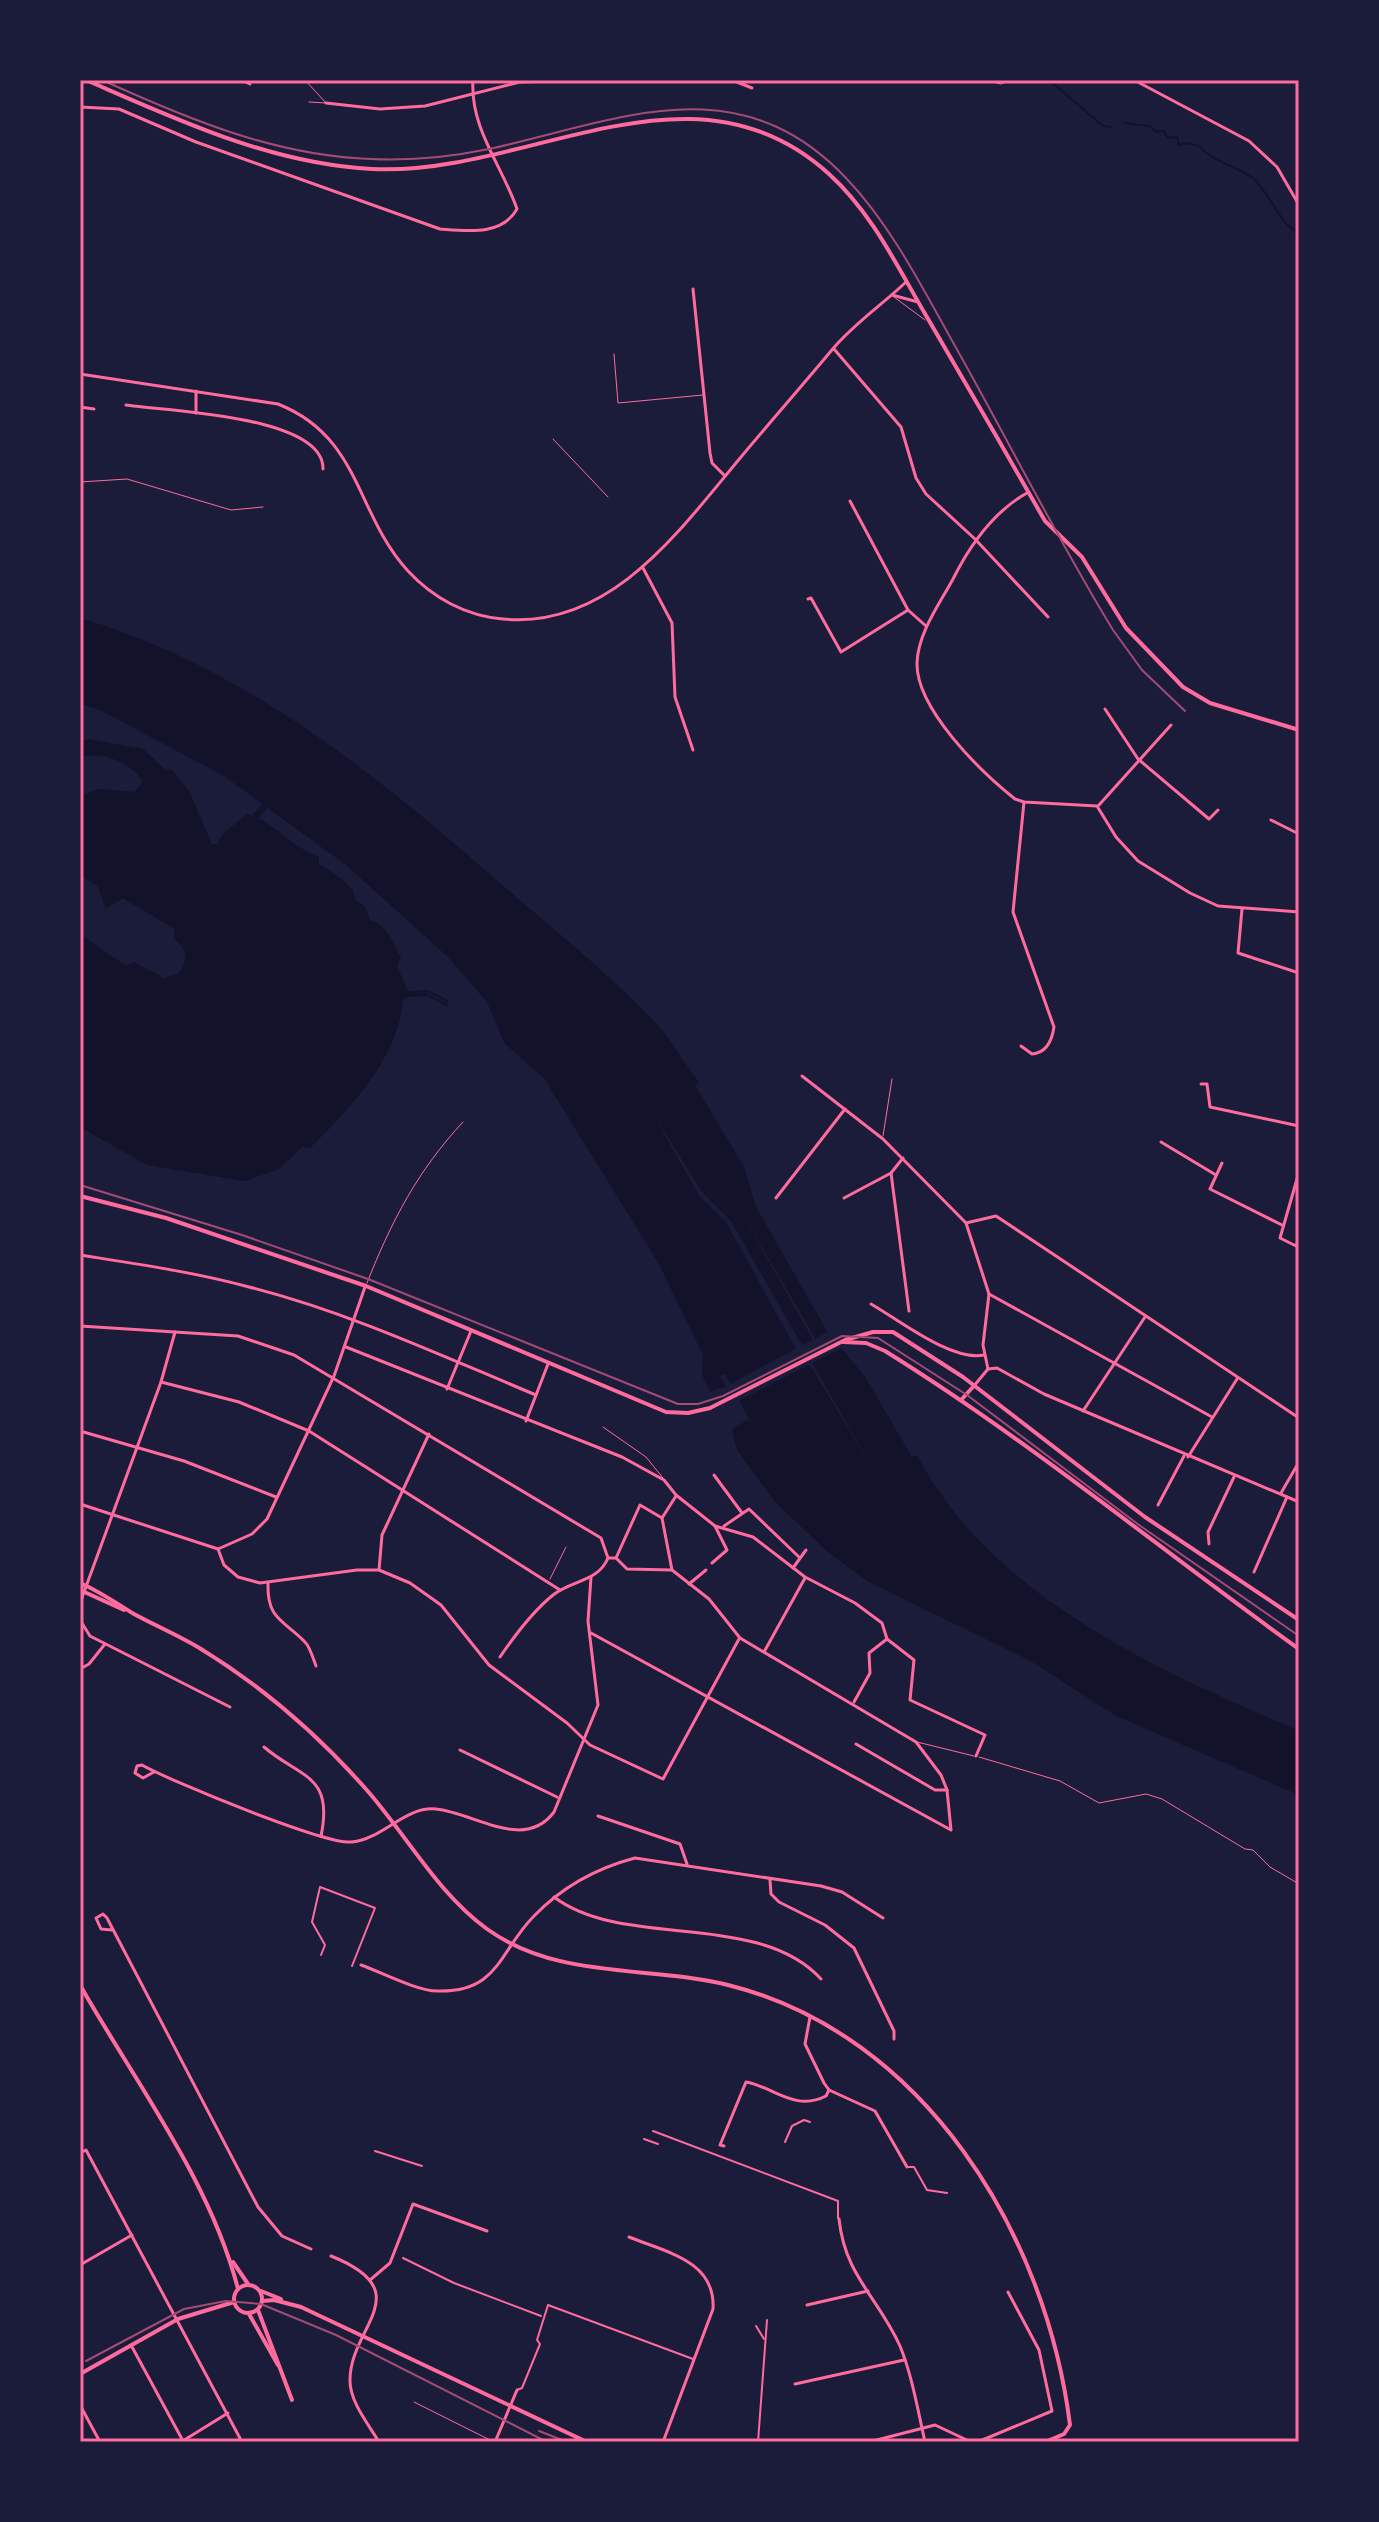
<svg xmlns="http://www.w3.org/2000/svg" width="1379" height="2522" viewBox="0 0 1379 2522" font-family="'Fira Sans Condensed',sans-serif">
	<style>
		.water { fill: #12122b; fill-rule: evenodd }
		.pier { fill: #1b1b3a }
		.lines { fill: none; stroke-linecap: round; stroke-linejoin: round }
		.stream { stroke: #12122b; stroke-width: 2 }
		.canal { stroke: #12122b; stroke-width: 7 }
		.service { stroke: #ff6b9d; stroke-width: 1 }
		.pedestrian { stroke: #ff6b9d; stroke-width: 2 }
		.minor { stroke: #ff6b9d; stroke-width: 3 }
		.tertiary { stroke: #ff6b9d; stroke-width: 4 }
		.secondary { stroke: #ff6b9d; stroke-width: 4 }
		.tram { stroke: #a44b75; stroke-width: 2 }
		.neatline { fill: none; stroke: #ff6b9d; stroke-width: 3 }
	</style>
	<rect width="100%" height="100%" fill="#1b1b3a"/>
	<g class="water">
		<path d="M80,618C246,667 379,777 508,890C558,933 611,976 657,1024C673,1042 685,1065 699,1082L695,1085L744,1167L756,1207L828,1333L864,1375L912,1457L917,1455C991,1597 1155,1669 1299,1731V1795L1116,1716L1029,1660L867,1581L827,1551L776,1503L737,1450L732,1429L748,1420L752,1424L725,1374L720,1376L735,1402L720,1410L702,1375L703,1355L659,1264L544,1078L505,1044L487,1002L447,956L346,865L224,776L102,711L80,703ZM651,1110L702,1192L731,1221L878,1478L813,1370L796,1349L727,1224L698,1194ZM729,1190L826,1357L813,1340Z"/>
		<path d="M89,739L143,749L165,769L172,770L189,791L212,844H217L223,834L247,814C269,818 292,848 319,857V864L342,879L353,890L356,901L365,906L370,920C391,928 390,941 401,957L397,966L410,996L403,1000C398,1058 351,1108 310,1148L302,1147L279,1169L245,1181L147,1165L80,1127V934L126,966L134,962L164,978L179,973C189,961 187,948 174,939V929L123,898L106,909L98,887L80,875V796L99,789L135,792L143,781C130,762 102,751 80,757V741Z"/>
	</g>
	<polygon class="pier" points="831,1330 844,1347 717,1412 707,1393 726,1386"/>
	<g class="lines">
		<g class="stream">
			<polyline points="1049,80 1103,126 1111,127"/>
			<path d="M1124,123L1150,126L1156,132L1164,131L1167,138L1177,137L1179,145L1187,143L1200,146C1210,162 1244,168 1256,181C1267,194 1274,207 1284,221C1290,229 1296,228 1299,239"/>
			<polyline points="410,992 428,991 447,1001"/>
			<polyline points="410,994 426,994"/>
			<polyline points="410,996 427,995 447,1005"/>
		</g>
		<polyline class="canal" points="256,816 263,808"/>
		<g class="service">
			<polyline points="305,80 326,103 309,102"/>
			<polyline points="983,80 1001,84 1011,80"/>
			<polyline points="894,297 925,320"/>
			<polyline points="614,354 618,403 703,395"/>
			<polyline points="553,439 608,497"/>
			<polyline points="80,482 127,479 231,510 263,507"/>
			<polyline points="883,1136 892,1079"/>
			<path d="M367,1283C391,1222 418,1170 463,1122"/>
			<polyline points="603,1427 646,1457 663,1478"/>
			<polyline points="550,1579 566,1547"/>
			<polyline points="917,1742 974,1756"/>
			<polyline points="979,1757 1060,1781 1099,1803 1146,1794 1162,1799 1245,1849 1253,1850 1270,1867 1299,1884"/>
			<polyline points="414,2402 492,2441"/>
		</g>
		<g class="pedestrian">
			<polyline points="321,1955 325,1945 312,1922 320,1887 375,1908 352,1966"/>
			<polyline points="653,2131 838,2201 838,2218"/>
			<polyline points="644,2139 658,2144"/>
			<polyline points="785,2142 792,2126 804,2120 810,2122"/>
			<polyline points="375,2151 422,2166"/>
			<polyline points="908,2167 914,2167 927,2190 947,2193"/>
			<polyline points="403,2258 454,2283 541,2316"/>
			<polyline points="756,2326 764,2339"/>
			<polyline points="517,2390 522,2388 540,2344 537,2340 548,2305 693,2359"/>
			<polyline points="758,2442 767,2320"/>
		</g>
		<g class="minor">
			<polyline points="241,80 250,84"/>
			<polyline points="732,80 752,88"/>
			<polyline points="1134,80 1249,141 1277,167 1299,205"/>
			<polyline points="326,103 380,109 425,106 520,82 595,80"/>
			<path d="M80,107L119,109L196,142L440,229C467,231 502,236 517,209C502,165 470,129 473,80"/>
			<polyline points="693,289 710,453 712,463 725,476"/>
			<polyline points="892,295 918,302"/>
			<polyline points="834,349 901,427 916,478 926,494 975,539 1048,617"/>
			<path d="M80,374L278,404C361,437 355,513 408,571C433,598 466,616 503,619C611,629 679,531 741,457C771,421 801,387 831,351C852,325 882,305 906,282"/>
			<path d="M126,405C164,411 324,415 323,469"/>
			<polyline points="80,407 94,409"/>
			<polyline points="196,413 196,391"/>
			<path d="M1027,493C993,512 970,545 953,579C939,605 918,633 917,663C916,709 981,772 1015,799L1024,802L1097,806L1116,837L1138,861L1190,893L1218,906L1299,912"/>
			<polyline points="850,501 908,610 926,626"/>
			<polyline points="643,568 672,623 675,697 693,750"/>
			<polyline points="808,599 811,598 841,652 908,610"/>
			<polyline points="1105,709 1138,759 1209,819 1218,810"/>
			<polyline points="1099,805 1171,725"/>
			<polyline points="1271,820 1299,834"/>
			<polyline points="1242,909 1238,953 1299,973"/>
			<path d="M1021,1046L1032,1054C1047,1053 1052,1040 1054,1027L1013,912L1024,802"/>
			<polyline points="802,1076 883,1139 966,1223 989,1294 983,1345 988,1369"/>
			<polyline points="1201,1084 1207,1084 1210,1107 1299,1126"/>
			<polyline points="1161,1142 1216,1175"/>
			<polyline points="1222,1163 1210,1189 1282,1225"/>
			<polyline points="1299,1172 1280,1238 1296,1246 1299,1238"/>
			<polyline points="891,1173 909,1311"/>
			<polyline points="776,1198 845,1109"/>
			<polyline points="844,1198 891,1173 903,1158"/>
			<polyline points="966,1223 996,1216 1299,1418"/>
			<path d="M80,1255C137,1264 193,1272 249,1287C348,1312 442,1356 536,1395"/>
			<polyline points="989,1294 1212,1417"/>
			<path d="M871,1304C899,1320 952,1362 984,1355"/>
			<polyline points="80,1326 238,1336 294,1355 601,1538 608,1558"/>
			<polyline points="346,1347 622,1457 664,1480 676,1495 715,1526 753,1537 805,1577 855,1603 882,1623 887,1639"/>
			<polyline points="988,1369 997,1368 1044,1394 1299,1502"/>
			<polyline points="161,1382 239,1402 309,1431 560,1590"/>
			<polyline points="973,1387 988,1369"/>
			<polyline points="447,1389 471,1331"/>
			<polyline points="1083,1411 1145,1317"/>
			<polyline points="526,1421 548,1364"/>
			<polyline points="80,1431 184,1461 276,1497"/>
			<polyline points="1188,1457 1237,1379"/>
			<polyline points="714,1475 742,1513"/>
			<polyline points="1281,1493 1299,1462"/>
			<polyline points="80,1504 218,1549 252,1534 267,1519 334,1376 365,1287"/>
			<polyline points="1158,1505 1184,1456"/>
			<polyline points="724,1526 749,1509 799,1557"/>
			<polyline points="1209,1544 1208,1532 1234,1477"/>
			<polyline points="218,1549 224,1565 238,1577 260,1583 357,1570 379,1570 410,1583 441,1605 489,1665 567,1723 590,1745 663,1779 739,1639"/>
			<polyline points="616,1558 640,1505 662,1518"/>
			<polyline points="712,1563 727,1550 715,1526"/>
			<polyline points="793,1568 806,1550"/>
			<polyline points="379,1570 382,1535 429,1434"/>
			<polyline points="672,1570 662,1518 676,1496"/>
			<polyline points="1254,1572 1287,1497"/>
			<path d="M268,1584C267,1620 284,1620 305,1642C310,1647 313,1658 316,1666"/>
			<polyline points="689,1584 706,1570"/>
			<polyline points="80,1603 161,1382 175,1332"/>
			<polyline points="80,1620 90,1636 230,1707"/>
			<polyline points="591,1633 951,1830 947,1790 941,1775 916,1742 740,1638 709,1599 672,1570 627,1569 616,1558 608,1558"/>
			<polyline points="887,1639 914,1660 910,1700 985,1735 976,1756"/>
			<polyline points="764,1652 805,1578"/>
			<path d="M500,1657C515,1635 532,1612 553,1595C572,1580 598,1582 608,1558"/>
			<polyline points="80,1669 89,1664 105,1644"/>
			<polyline points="854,1702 870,1673 869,1653 887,1639"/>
			<polyline points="856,1744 935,1790 947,1790"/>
			<path d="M264,1747C300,1778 334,1774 321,1836"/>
			<polyline points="460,1750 557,1797"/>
			<path d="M154,1772L143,1778L135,1773L137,1766L142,1765C170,1781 326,1845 352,1842C383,1839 405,1806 436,1809C475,1813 524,1852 554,1812L598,1705L588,1621L591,1577"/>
			<polyline points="598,1816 680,1844 687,1864"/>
			<polyline points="770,1880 771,1894 779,1902 825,1925 854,1948 894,2031 894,2039"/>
			<path d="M554,1897C624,1950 758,1910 821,1979"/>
			<polyline points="112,1930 101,1929 96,1918 103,1914 107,1918 258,2207 282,2236 311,2249"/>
			<path d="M361,1965C381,1972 417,1991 437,1991C499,1993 499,1951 534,1916C561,1888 597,1868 635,1858L821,1886L842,1892L883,1918"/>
			<polyline points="810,2017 805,2044 824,2083 829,2090 875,2111 907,2167"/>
			<path d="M724,2146L720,2145L746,2082C774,2087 795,2112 826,2096L829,2090"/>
			<polyline points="80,2153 86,2150 242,2442"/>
			<path d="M839,2219C845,2276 878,2297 900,2346C912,2375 918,2411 925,2442"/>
			<path d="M629,2237C666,2252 716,2261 713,2309L663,2442"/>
			<path d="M331,2256C421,2292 349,2327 350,2381C350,2402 369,2425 379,2442"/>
			<polyline points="80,2265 132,2235"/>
			<polyline points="370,2280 390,2263 413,2204 487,2231"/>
			<polyline points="807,2305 868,2291"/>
			<polyline points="131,2345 183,2441"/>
			<polyline points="795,2384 904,2360"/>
			<polyline points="80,2405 100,2442"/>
			<polyline points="181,2442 228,2413"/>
			<polyline points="495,2442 517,2390"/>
			<polyline points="869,2442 935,2425 969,2441 980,2441 1052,2411 1039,2350 1008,2292"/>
		</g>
		<g class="tertiary">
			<path d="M80,1583C99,1591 116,1603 134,1614C156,1626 180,1636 201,1649C263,1687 317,1734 365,1788C406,1834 437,1893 487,1929C558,1980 647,1965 728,1985C924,2034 1046,2233 1070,2425L1064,2434L1045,2442"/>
			<polyline points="80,1590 124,1610"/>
			<polyline points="261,2291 281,2299"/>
			<polyline points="262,2301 274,2300 301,2307 587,2442"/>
			<polyline points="80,2374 178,2319 234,2302"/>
		</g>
		<g class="secondary">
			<path d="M86,80C178,120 271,164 372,169C527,177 692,49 829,174C871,212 896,264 924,312C965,382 1005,451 1045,521L1082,557L1126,628L1183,687L1210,703L1299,730"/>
			<polyline points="80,1196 166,1218 366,1286 666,1412 688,1413 710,1408 845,1340 873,1332 893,1332 963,1377 1145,1517 1299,1620"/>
			<path d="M843,1342L866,1343L885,1351C1030,1441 1161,1550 1299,1649"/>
			<polyline points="961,1400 972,1388"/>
			<path d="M80,1985C135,2082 210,2180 238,2289"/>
			<polyline points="233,2262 248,2284"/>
			<circle cx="248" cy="2299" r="14"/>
			<polyline points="258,2310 292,2400"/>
			<polyline points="249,2314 278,2365"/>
		</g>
		<g class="tram">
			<path d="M102,80C188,119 276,156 371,159C411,161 450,157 489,149C617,121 737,63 846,178C889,223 920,283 950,337C1005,434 1055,535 1113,630L1142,670L1185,711"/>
			<polyline points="80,1185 242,1235 368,1279 678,1404 698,1404 723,1396 842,1336 878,1338 967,1395 1139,1525 1299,1636"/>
			<polyline points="86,2361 184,2309 226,2301 261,2304 336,2335 547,2442"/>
			<polyline points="539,2431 567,2442"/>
		</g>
	</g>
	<rect width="1379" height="2522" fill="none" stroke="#1b1b3a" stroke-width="164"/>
	<rect x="82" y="82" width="1215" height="2358" class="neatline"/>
</svg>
